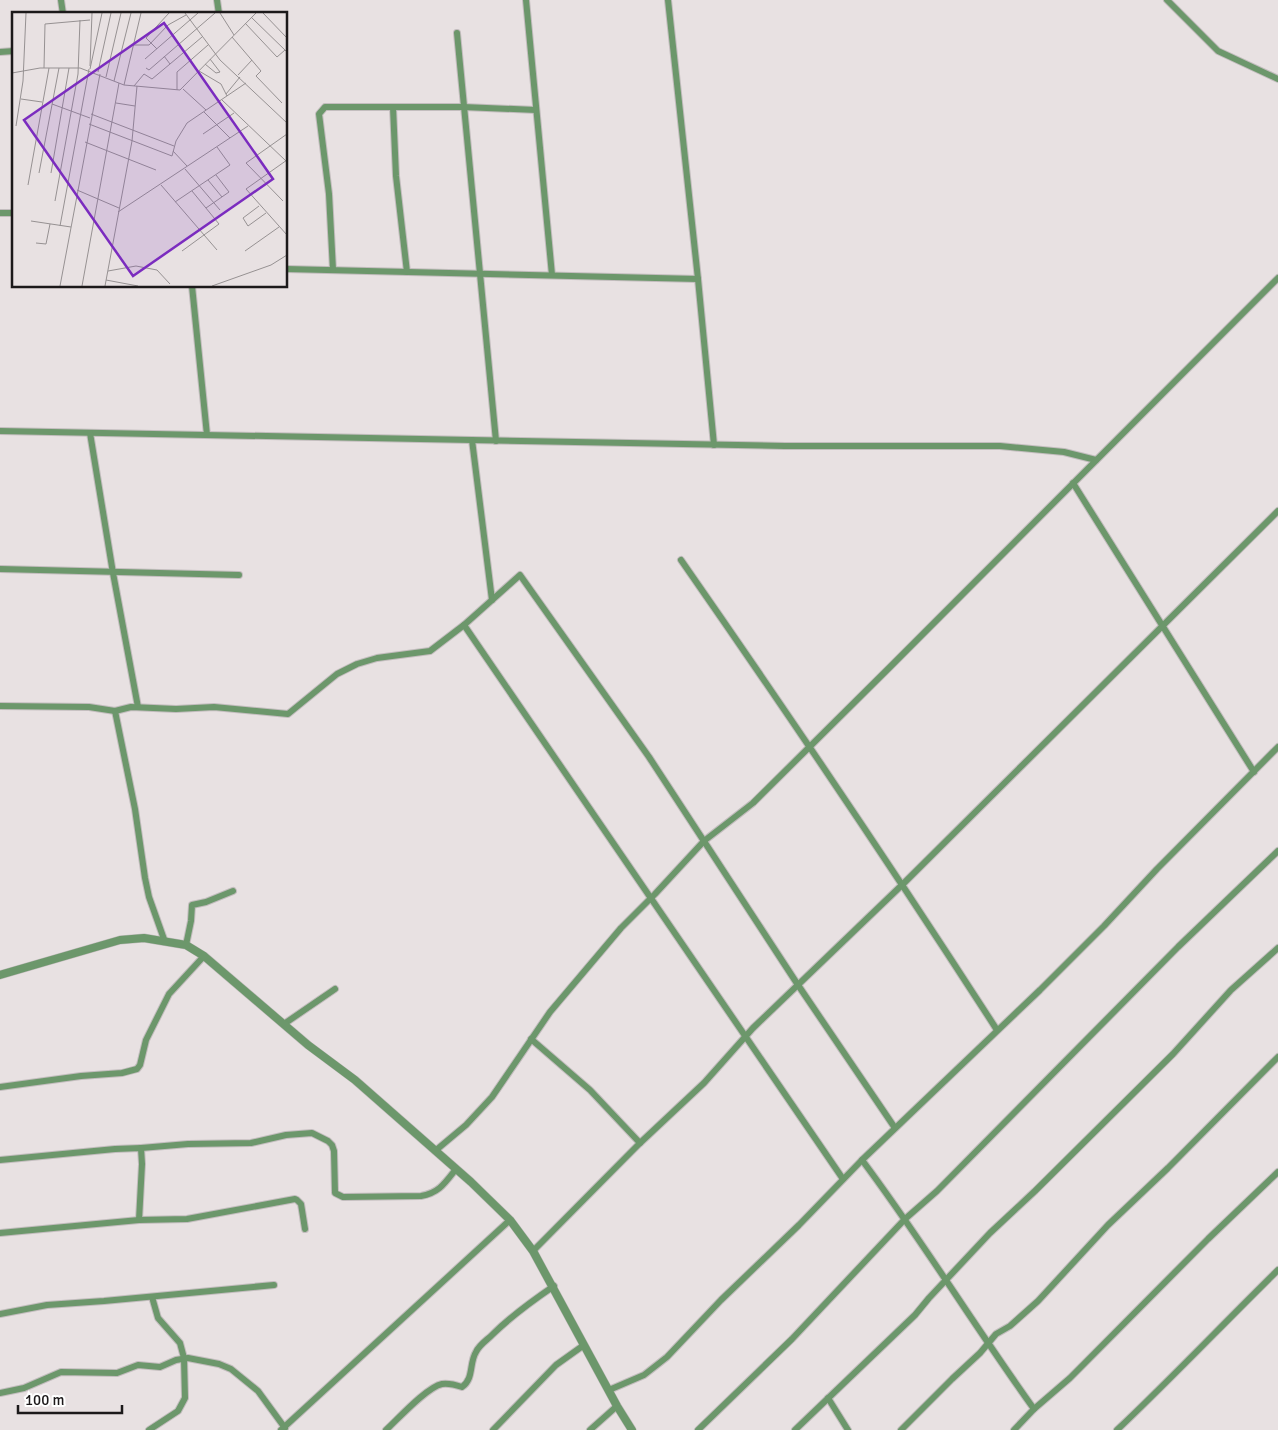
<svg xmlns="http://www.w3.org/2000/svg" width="1278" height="1430" viewBox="0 0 1278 1430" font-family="Signika,sans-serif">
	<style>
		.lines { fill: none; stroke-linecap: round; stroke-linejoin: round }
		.minor-casing { stroke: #c3bdbe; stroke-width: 8 }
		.tertiary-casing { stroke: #c3bdbe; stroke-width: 9 }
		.minor { stroke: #6c976b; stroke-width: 6 }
		.tertiary { stroke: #6c976b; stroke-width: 8 }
		.inset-road { fill: none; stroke: #969192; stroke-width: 1 }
		.view { fill: #7b2cbf; fill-opacity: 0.15; stroke: #7b2cbf; stroke-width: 2.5 }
		.inset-edge { fill: none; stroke: #1c191a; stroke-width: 2.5 }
	</style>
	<rect width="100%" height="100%" fill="#e8e1e2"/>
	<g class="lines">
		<g class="minor-casing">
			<g id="minor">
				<polyline points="61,0 63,14"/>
				<polyline points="217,0 219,14"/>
				<polyline points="526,0 552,275"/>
				<polyline points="668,0 698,279 714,445"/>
				<polyline points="1167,0 1218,51 1278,79"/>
				<polyline points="457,33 496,441"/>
				<polyline points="0,52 14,51"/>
				<polyline points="393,107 396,176 407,272"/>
				<polyline points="0,213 14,213"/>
				<polyline points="286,269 698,279"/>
				<polyline points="333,270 329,194 319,114 325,107 463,107 536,110"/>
				<polyline points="192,286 207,435"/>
				<polyline points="0,431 785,446 1000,446 1064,452 1096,460"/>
				<polyline points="90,433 113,573 138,707"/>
				<polyline points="472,440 492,600"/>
				<polyline points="1073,483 1254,772"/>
				<path d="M681,560C789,715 895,872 997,1030"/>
				<polyline points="0,569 239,575"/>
				<polyline points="464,625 843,1179"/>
				<polyline points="0,706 89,707 115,711 131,707 176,709 214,707 288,714 337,674 357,664 377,658 430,651 464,625 520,575 649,757 798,985 895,1128"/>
				<polyline points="115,711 135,809 145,878 149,897 165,942"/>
				<polyline points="186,945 191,921 192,905 206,902 233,891"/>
				<polyline points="284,1024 335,989"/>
				<polyline points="531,1039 590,1090 640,1143"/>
				<polyline points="0,1087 81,1076 122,1073 137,1069 140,1065 146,1040 169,994 204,956"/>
				<path d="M141,1148L188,1144L251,1143L286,1135L312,1133L328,1141L332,1145L334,1151L335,1193L343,1197L421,1196C439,1193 445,1183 456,1169"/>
				<polyline points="435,1151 466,1125 492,1097 550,1012 621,928 655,894 704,841 753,803 890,667 1278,278"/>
				<polyline points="0,1160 115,1149 141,1148 142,1164 139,1220"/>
				<path d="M862,1160C922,1240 975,1327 1034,1409"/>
				<polyline points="0,1233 139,1220 187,1219 295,1199 297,1200 301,1204 305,1229"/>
				<polyline points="533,1251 640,1143 704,1083 753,1028 903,884 1278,511"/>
				<polyline points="0,1314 47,1305 104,1301 274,1285"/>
				<polyline points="609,1390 644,1375 667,1357 721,1300 799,1225 862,1160 1040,990 1104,926 1157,869 1278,747"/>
				<polyline points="0,1393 24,1388 61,1372 117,1373 138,1365 160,1367 176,1360 188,1358 219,1364 231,1369 258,1391 285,1428"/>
				<polyline points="828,1398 848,1430"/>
				<polyline points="149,1430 178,1411 185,1398 184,1358 180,1343 158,1318 152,1297"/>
				<polyline points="281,1430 510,1220"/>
				<path d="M386,1430C398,1419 427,1387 442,1384C449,1383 456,1385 462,1387C474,1379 469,1363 476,1352C479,1345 487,1340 492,1335C511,1316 532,1301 554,1286"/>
				<polyline points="493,1430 556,1365 584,1345"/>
				<polyline points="590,1430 617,1406"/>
				<polyline points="698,1430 792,1339 905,1219 937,1191 1178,947 1278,851"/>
				<polyline points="795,1430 915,1315 929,1298 990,1233 1035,1191 1173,1054 1231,990 1278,948"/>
				<polyline points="901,1430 952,1379 980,1353 996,1334 1010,1326 1038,1301 1108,1225 1168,1168 1278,1057"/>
				<polyline points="1014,1430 1034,1409 1070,1378 1208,1239 1278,1172"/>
				<path d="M1117,1430C1172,1378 1224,1323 1278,1270"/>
			</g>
		</g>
		<g class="tertiary-casing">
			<polyline id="tertiary" points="0,975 120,940 144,938 186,945 204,956 308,1045 355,1080 471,1182 510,1220 533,1251 617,1406 632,1430"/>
		</g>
		<use href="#minor" class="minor"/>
		<use href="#tertiary" class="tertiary"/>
	</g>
	<g transform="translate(12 12)">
		<rect width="275" height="275" fill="#e8e1e2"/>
		<path class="inset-road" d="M173,1L208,48L275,111M208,1L222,23M251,1L275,26M239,5L275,40M233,11L265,45L273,38M220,25L249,59L244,64L270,91M121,33H137L156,13L174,3M145,37L134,26L157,1M152,44L158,52L190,25M133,47L186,1M193,52L204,61L208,60L198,47M78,54L80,1M32,56L33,12L78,8M134,56L137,58L203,1M78,57L90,1M187,59L209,72L215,84M86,60L99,1M0,61L28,56H68L112,73L168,78L244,1M226,63L240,48M94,65L109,1M102,69L119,1M112,73L129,1M122,74L132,62L140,67L158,52M171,77L194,98M165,78V60L196,33M214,82L228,65M9,87L30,90M210,88L274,149M104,91L123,94M40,92L78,106M192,100L218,126M79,102L162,134M77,112L160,144L164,129L175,111L234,71M4,114L11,69L14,1M191,122L222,101M73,130L144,158M161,139L175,154M275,148L234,177L275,223M173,157L208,198M27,161L47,56M39,161L57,56M196,168L210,185M16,173L37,56M149,173L205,238M65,178L107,196M43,189L66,62L68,8M271,189L234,151L275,122M163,190L218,153L205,135M247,194L231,206L236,214L254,201M194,196L217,180L204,163M106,200L236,114M19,209L59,215M48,214L77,57M24,231L34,232L38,212M170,239L207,212L180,179M233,239L267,215M96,259L124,254L145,258L158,272M94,268L126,274M48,274L88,62M70,274L107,71M93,274L120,129L125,74M200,274L259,253L275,243"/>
		<path class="view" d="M152,11L261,167L121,264L12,108Z"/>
		<rect width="275" height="275" class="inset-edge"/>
	</g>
	<path d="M18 1405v8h104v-8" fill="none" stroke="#1c191a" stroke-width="2.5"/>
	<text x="25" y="1405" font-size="15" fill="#1c191a" stroke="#ffffff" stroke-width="4" paint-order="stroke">100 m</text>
</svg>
